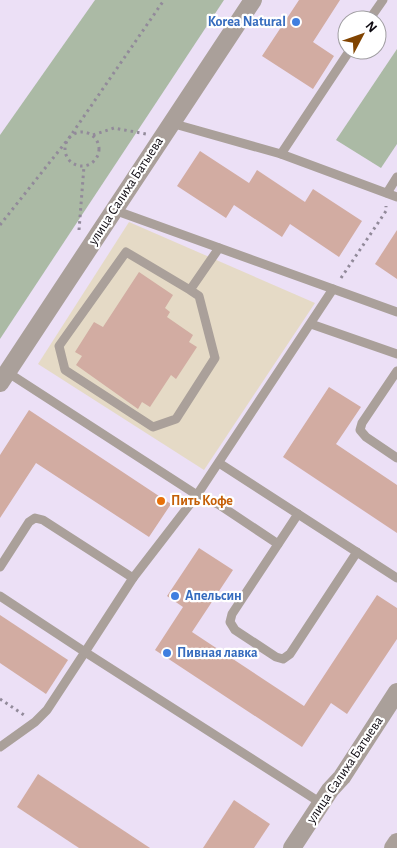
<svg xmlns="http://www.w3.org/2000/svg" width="397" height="848" viewBox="0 0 397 848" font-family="'Alegreya Sans',sans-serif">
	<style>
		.education { fill: #e5dac6 }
		.green { fill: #abbaa5 }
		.building { fill: #d2aca2 }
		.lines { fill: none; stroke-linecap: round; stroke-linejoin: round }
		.path { stroke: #928a9a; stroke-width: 3; stroke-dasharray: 2.5 4; stroke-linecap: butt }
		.service { stroke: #aaa09a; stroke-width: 9 }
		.minor { stroke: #aaa09a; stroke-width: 18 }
		.shop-dot { fill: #3f7fe0; stroke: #fff; stroke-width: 2 }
		.food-dot { fill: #e8710a; stroke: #fff; stroke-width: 2 }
		.labels { text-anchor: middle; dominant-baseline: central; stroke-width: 4.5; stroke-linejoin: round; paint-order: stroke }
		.shop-label { font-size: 14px; font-weight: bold; fill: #366cbe; stroke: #fff; text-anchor: start }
		.street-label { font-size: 14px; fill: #0e0a11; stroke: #fff }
		.food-label { font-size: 14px; font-weight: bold; fill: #c56008; stroke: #fff; text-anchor: start }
	</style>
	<rect width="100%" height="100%" fill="#ece0f6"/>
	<polygon class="education" points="129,222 315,303 204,470 38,364"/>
	<g class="green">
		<polygon points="95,0 224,0 0,339 0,135"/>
		<polygon points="397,49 397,144 381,168 336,140"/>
	</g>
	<g class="building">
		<polygon points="299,0 340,0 313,42 334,56 313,89 262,56"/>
		<polygon points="200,151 249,183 257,170 305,202 313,189 362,221 339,257 290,224 282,237 234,205 226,218 177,186"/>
		<polygon points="397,230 397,279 375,264"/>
		<polygon points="139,272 173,295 165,308 170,312 167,317 193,335 189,342 197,347 176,379 171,375 150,407 142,402 138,409 76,365 82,356 75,352 94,322 103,327"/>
		<polygon points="329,387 361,407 336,444 397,485 397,533 283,457"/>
		<polygon points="29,410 171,504 149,537 36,463 0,518 0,455"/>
		<polygon points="199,548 233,570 192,632 304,706 377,595 397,608 397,639 347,714 331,703 302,747 155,650 183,607 167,596"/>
		<polygon points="0,615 68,660 46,694 0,663"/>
		<polygon points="38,774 150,848 79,848 17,807"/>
		<polygon points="234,800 270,824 254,848 203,848"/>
	</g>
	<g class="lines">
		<g class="path">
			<circle cx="82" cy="149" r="17"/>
			<polyline points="93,135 114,128 146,134"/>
			<polyline points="0,225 69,138 164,0"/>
			<polyline points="79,230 84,166"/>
			<polyline points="341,278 386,211 386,206"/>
			<polyline points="0,699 24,715"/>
		</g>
		<g class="service">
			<polyline points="369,20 383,0"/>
			<polyline points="171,123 281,154 397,197"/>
			<polyline points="281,154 350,50"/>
			<polyline points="387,193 397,177"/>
			<polyline points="114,210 397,312"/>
			<polyline points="190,290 126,252 59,346 65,370 153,427 176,419 215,358 199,296 190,290 219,248"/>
			<polyline points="311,324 397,354"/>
			<polyline points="397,371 362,423 360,430 366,437 397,458"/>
			<polyline points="7,372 197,495 218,504 278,544"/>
			<polyline points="219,463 397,578"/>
			<polyline points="298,514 232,614 230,622 235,630 276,657 283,659 290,654 357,552"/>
			<polyline points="0,567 29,522 35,518 43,520 133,578"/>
			<polyline points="0,596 85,652 47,710 35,722 0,747"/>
			<polyline points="321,803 85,652 133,578 197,495 333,289"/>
		</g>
		<g class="minor">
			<polyline points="0,383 253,0"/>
			<polyline points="292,848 330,790 342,777 397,692"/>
			<polyline points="393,848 397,842"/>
		</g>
	</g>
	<g class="shop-dot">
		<circle cx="296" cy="22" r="5"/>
		<circle cx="175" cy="596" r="5"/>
		<circle cx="167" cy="653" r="5"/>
	</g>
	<circle class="food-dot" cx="161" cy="501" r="5"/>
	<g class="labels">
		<g class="shop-label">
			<text x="286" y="22" text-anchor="end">Korea Natural</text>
			<text x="185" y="596">Апельсин</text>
			<text x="177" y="653">Пивная лавка</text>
		</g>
		<g class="street-label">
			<text transform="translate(126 191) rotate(-57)">улица Салиха Батыева</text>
			<text transform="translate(345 770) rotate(-56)">улица Салиха Батыева</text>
		</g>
		<g class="food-label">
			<text x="171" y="501">Пить Кофе</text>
		</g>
	</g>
	<g transform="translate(362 35) rotate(49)"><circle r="24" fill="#ffffff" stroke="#9f9da0"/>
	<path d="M0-4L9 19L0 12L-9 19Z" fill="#814401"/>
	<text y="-8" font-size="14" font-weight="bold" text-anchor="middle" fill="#0e0a11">N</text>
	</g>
</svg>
